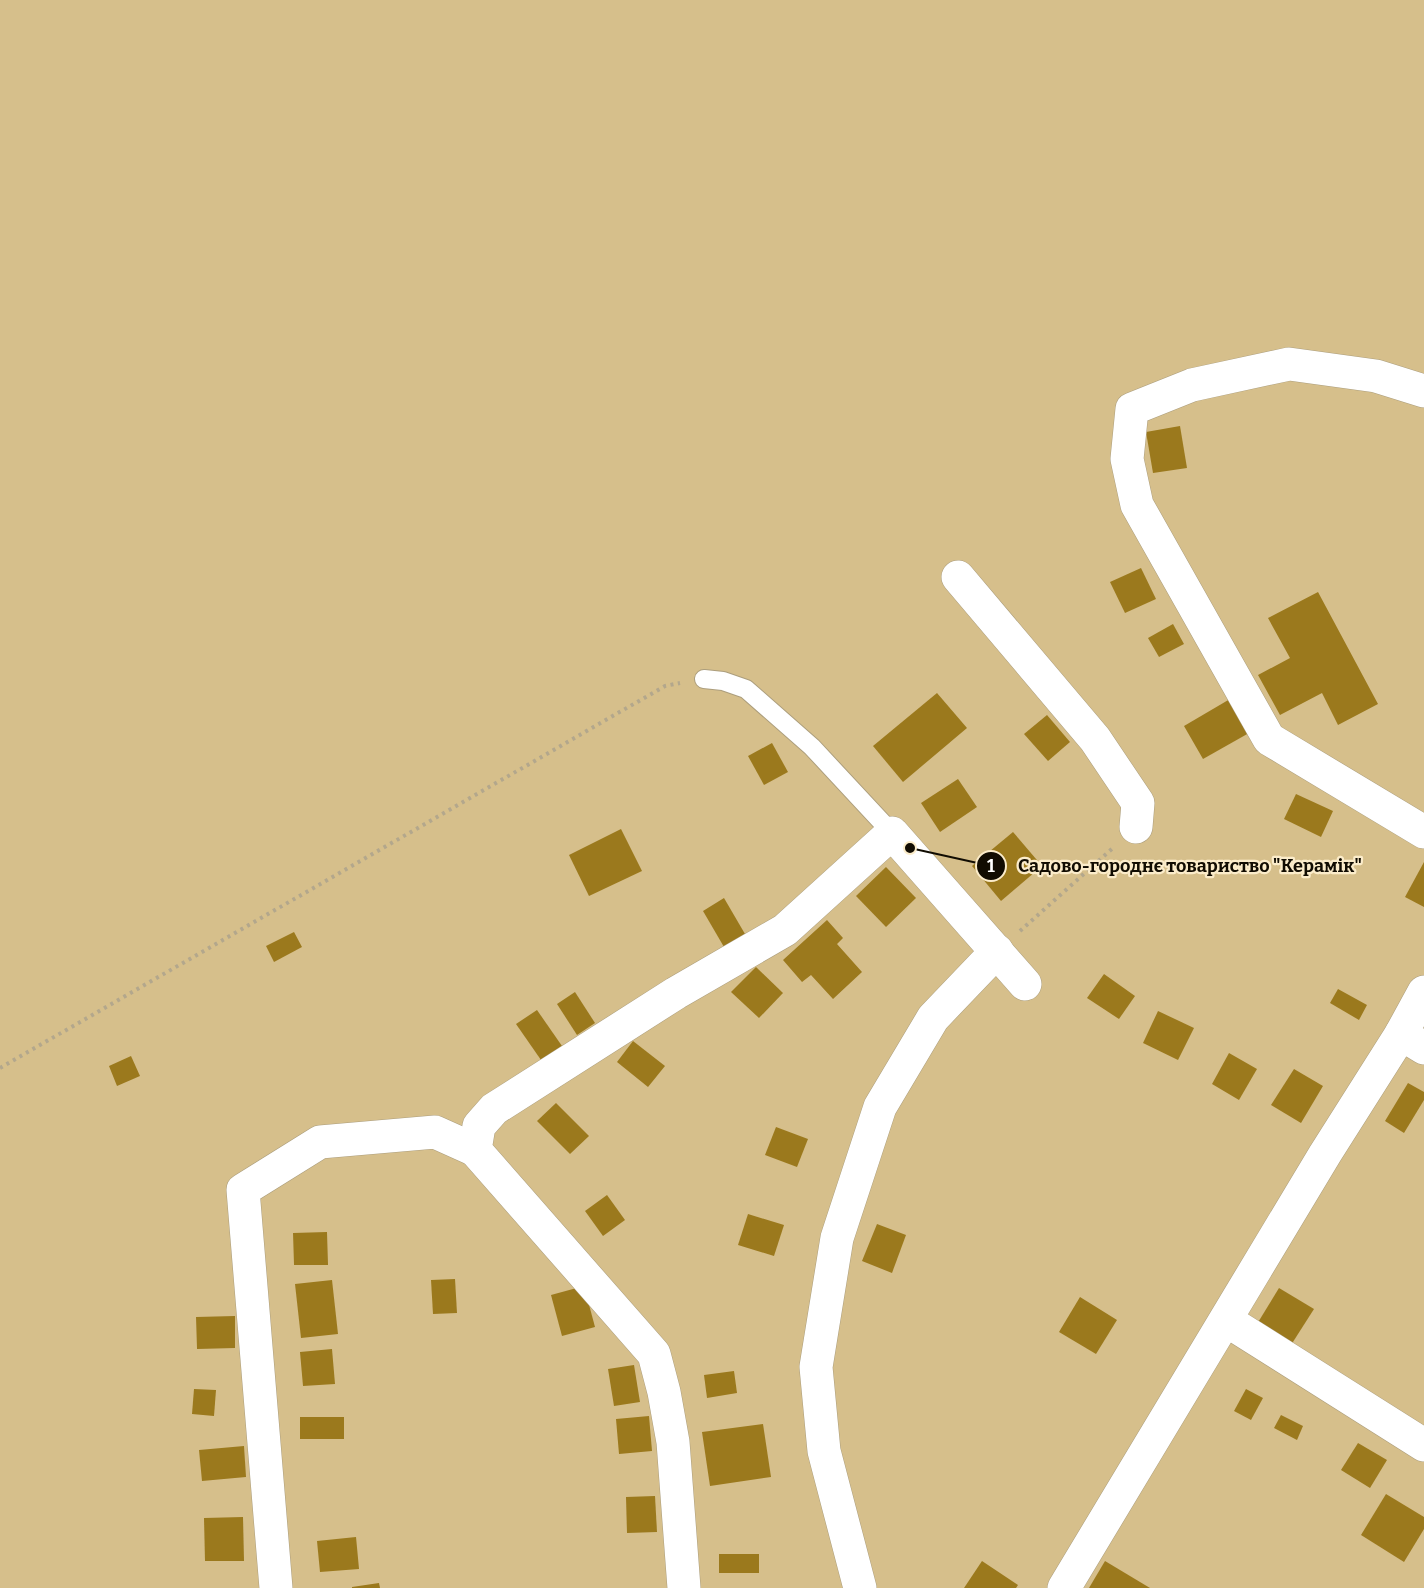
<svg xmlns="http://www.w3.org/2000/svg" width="1424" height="1588" viewBox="0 0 1424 1588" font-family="Bitter,serif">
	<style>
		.green { fill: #d6bf8b }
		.building { fill: #9b791d }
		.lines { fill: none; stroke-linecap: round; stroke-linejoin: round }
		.lane-casing { stroke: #ac9e7d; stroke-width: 20 }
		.street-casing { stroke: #ac9e7d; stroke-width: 34 }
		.path { stroke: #b3a78c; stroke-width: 4; stroke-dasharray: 3 4.5; stroke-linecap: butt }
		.lane { stroke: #fff; stroke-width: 18 }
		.street { stroke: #fff; stroke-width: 33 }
		.leader { fill: none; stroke: #110c02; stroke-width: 2 }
		.callout-dot { fill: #110c02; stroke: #fbecca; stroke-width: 2 }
		.mark-label { font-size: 18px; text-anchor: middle; font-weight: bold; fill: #fff }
		.callout-label { font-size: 18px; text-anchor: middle; font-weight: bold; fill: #110c02; stroke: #fbecca; stroke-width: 4.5; stroke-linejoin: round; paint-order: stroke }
	</style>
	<rect width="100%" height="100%" fill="#fbecca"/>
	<rect class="green" x="0" y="0" width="1424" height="1588"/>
	<g class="building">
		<polygon points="1180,426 1187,468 1153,473 1146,432"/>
		<polygon points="1141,568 1156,599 1125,613 1110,582"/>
		<polygon points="1318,592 1378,704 1338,725 1322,693 1280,715 1258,675 1290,658 1268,618"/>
		<polygon points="1173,624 1184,644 1159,657 1148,638"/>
		<polygon points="937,693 967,728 903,782 873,746"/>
		<polygon points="1230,699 1249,733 1203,759 1184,726"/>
		<polygon points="1047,715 1070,742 1048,761 1024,734"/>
		<polygon points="772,743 788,772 764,785 748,756"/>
		<polygon points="958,779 977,807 940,832 921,803"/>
		<polygon points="1296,794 1333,811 1321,837 1284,819"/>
		<polygon points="621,829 642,871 589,896 569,855"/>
		<polygon points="1013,832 1042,866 1001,901 972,866"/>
		<polygon points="1424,862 1424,907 1405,897"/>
		<polygon points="886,867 916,898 886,927 856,896"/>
		<polygon points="724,898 745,934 724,947 703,911"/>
		<polygon points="827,920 843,938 837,944 862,972 833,999 811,975 802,982 783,960"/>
		<polygon points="294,932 302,947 274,962 266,946"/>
		<polygon points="756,967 783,993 759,1018 731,992"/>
		<polygon points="1104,974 1135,996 1119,1019 1087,998"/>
		<polygon points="1338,989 1367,1005 1359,1020 1330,1003"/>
		<polygon points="575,992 595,1023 577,1035 557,1004"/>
		<polygon points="537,1010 562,1046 541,1060 516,1024"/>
		<polygon points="1158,1011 1194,1028 1178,1060 1143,1043"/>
		<polygon points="633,1041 665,1066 648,1087 617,1062"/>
		<polygon points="1229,1053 1257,1069 1239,1100 1212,1084"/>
		<polygon points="131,1056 140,1076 117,1086 109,1066"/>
		<polygon points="1294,1069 1323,1086 1301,1123 1271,1105"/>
		<polygon points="1408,1083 1424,1092 1424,1100 1404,1133 1385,1121"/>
		<polygon points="556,1103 589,1136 570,1154 537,1121"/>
		<polygon points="776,1127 808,1139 797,1167 765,1155"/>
		<polygon points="607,1195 625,1220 603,1236 585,1211"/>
		<polygon points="748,1214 784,1225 774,1256 738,1245"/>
		<polygon points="877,1224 906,1235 892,1273 862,1261"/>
		<polygon points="327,1232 328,1265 294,1265 293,1233"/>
		<polygon points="455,1279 457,1313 433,1314 431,1280"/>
		<polygon points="332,1280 338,1334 301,1338 295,1284"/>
		<polygon points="584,1286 595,1327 562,1336 551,1295"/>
		<polygon points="1279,1288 1314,1309 1291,1345 1257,1324"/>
		<polygon points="1080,1297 1117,1320 1096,1354 1059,1332"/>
		<polygon points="235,1316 235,1348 197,1349 196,1317"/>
		<polygon points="332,1349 335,1384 303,1386 300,1352"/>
		<polygon points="634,1365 640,1402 614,1406 608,1369"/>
		<polygon points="734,1371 737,1393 707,1398 704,1375"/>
		<polygon points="194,1389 216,1390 214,1416 192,1414"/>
		<polygon points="1246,1389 1263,1398 1251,1420 1234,1411"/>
		<polygon points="1281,1415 1303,1426 1297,1440 1274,1428"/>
		<polygon points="649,1416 652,1451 619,1454 616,1419"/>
		<rect x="300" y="1417" width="44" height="22"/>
		<polygon points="763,1424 771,1477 710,1486 702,1432"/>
		<polygon points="1358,1443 1387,1460 1370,1488 1341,1470"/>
		<polygon points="244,1446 246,1477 202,1481 199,1450"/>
		<polygon points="1386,1494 1424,1517 1424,1529 1404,1562 1361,1535"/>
		<polygon points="655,1496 657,1532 627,1533 626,1497"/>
		<polygon points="243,1517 244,1561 205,1561 204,1518"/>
		<polygon points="356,1537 359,1569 320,1572 317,1541"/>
		<rect x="719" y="1554" width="40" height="19"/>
		<polygon points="982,1561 1018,1585 1016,1588 964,1588"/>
		<polygon points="1105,1561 1150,1588 1089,1588"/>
		<polygon points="379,1583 380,1588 352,1588 352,1587"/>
	</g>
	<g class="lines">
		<g class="lane-casing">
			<polyline id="lane" points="704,679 723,681 746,689 812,747 892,833"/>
		</g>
		<g class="street-casing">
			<g id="street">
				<polyline points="1424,391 1376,376 1289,364 1192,385 1132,409 1127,459 1137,505 1269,739 1424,832"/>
				<polyline points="958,577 1095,739 1138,803 1136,827"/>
				<polyline points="1401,1034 1424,1048"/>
				<polyline points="1226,1320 1424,1445"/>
				<polyline points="276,1588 243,1190 320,1142 435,1132 475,1150"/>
				<polyline points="684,1588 673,1442 664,1392 654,1354 475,1150 479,1126 494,1109 676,993 785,930 892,833 1025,984"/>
				<polyline points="860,1588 824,1451 816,1367 837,1238 880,1107 933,1018 997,951"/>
				<polyline points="1064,1588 1325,1154 1401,1034 1424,992"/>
			</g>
		</g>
		<g class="path">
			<polyline points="1020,931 1113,848"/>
			<polyline points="0,1068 665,686 680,683"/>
		</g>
		<use href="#lane" class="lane"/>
		<use href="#street" class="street"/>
	</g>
	<path class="leader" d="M910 848L991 866"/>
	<g class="callout-dot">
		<circle cx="910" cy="848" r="6"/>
		<circle cx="991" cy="866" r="15"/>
	</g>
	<g class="mark-label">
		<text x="991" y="872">1</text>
	</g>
	<g class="callout-label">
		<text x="1190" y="872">Садово-городнє товариство "Керамік"</text>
	</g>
</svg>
